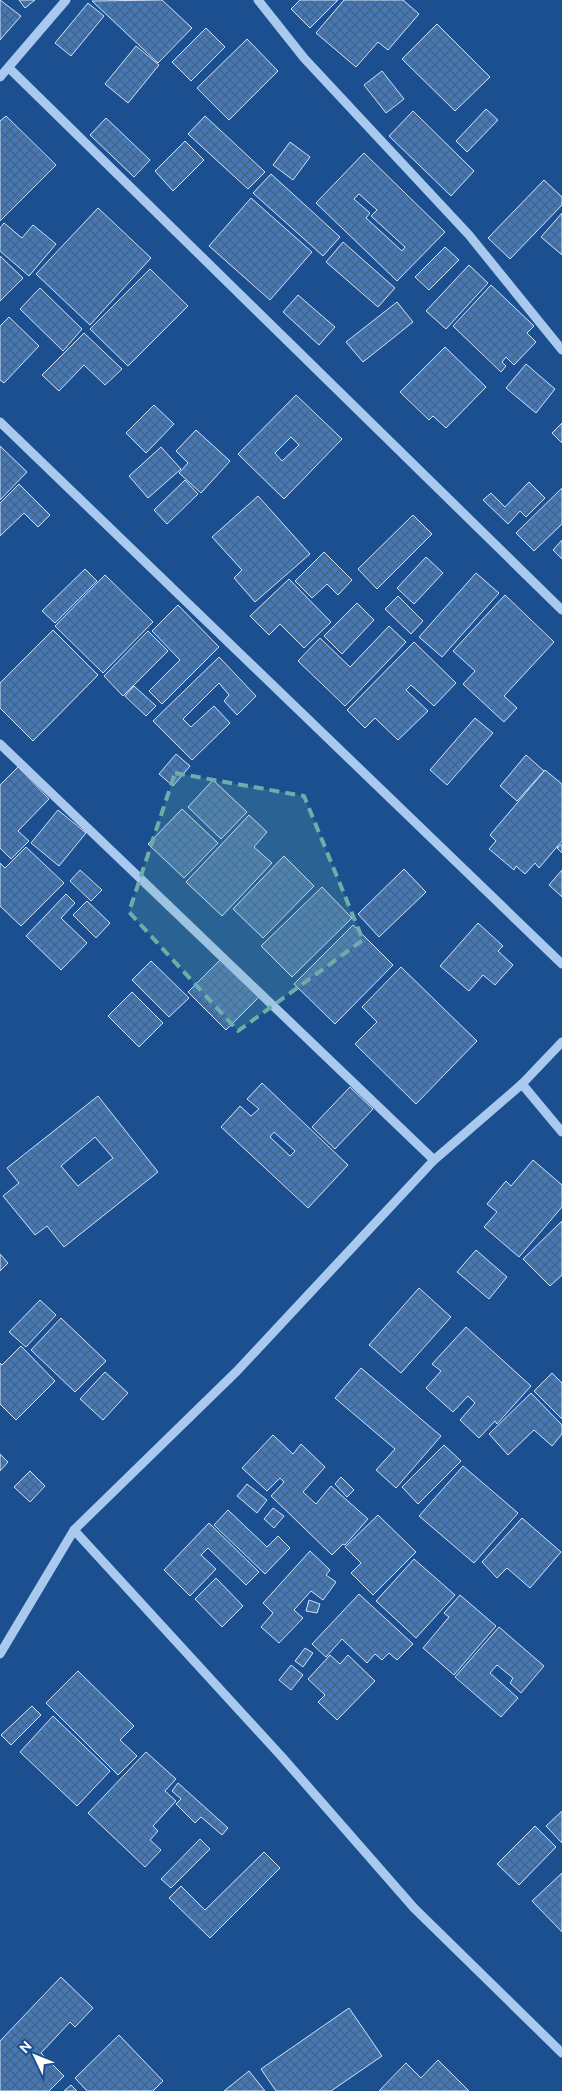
<svg xmlns="http://www.w3.org/2000/svg" width="562" height="2091" viewBox="0 0 562 2091" font-family="Ubuntu,sans-serif">
	<style>
		.building { fill: url(#building-cross-hatch); stroke: #cfe3fa; fill-rule: evenodd }
		.lines { fill: none; stroke-linecap: round; stroke-linejoin: round }
		.minor { stroke: #a9c9ee; stroke-width: 9 }
		.marked { fill: #6fada8; fill-opacity: 0.2; stroke: #6fada8; stroke-width: 4; stroke-dasharray: 10 6; stroke-linejoin: round }
	</style>
	<defs>
		<pattern id="building-cross-hatch" width="8" height="8" patternUnits="userSpaceOnUse" patternTransform="scale(1.25)"><rect width="8" height="8" fill="#4478b7"/><path d="M0 0l8 8M0 8l8-8" fill="none" stroke="#486282"/></pattern>
	</defs>
	<rect width="100%" height="100%" fill="#1b4f8f"/>
	<g class="building">
		<polygon points="0,0 21,16 0,40"/>
		<polygon points="19,0 35,0 25,8"/>
		<polygon points="162,0 192,28 158,63 92,1"/>
		<polygon points="300,0 338,0 310,28 291,9"/>
		<polygon points="344,0 403,0 419,14 388,50 378,42 356,67 316,33"/>
		<polygon points="88,3 104,16 71,56 55,43"/>
		<polygon points="437,24 490,77 455,111 402,59"/>
		<polygon points="206,28 225,47 191,81 172,62"/>
		<polygon points="247,39 278,71 229,120 197,88"/>
		<polygon points="136,46 159,65 128,103 105,84"/>
		<polygon points="382,71 404,99 386,113 364,85"/>
		<polygon points="486,109 498,120 467,152 456,141"/>
		<polygon points="413,111 474,171 451,196 389,136"/>
		<polygon points="6,116 56,165 0,221 0,121"/>
		<polygon points="205,116 265,172 248,189 188,134"/>
		<polygon points="106,118 150,160 134,177 90,135"/>
		<polygon points="185,141 204,160 173,191 155,171"/>
		<polygon points="290,142 310,157 293,180 273,165"/>
		<path d="M364,153L445,232L397,281L316,203ZM359,194L377,210L371,216L405,247L402,251L366,218L370,213L354,199Z"/>
		<polygon points="271,174 340,237 323,256 253,193"/>
		<polygon points="544,180 562,197 562,205 510,259 488,238"/>
		<polygon points="251,198 312,252 270,300 209,246"/>
		<polygon points="98,208 151,258 90,325 36,274"/>
		<polygon points="562,213 562,255 541,237"/>
		<polygon points="4,223 22,238 33,225 56,244 29,276 0,251 0,228"/>
		<polygon points="343,242 395,288 378,307 326,262"/>
		<polygon points="445,247 459,260 429,290 415,277"/>
		<polygon points="0,256 23,278 0,301"/>
		<polygon points="469,265 488,283 446,329 426,311"/>
		<polygon points="150,269 188,306 128,366 90,329"/>
		<polygon points="491,285 534,326 527,333 536,342 514,365 506,357 502,362 506,366 501,372 453,326"/>
		<polygon points="40,288 82,329 63,351 20,309"/>
		<polygon points="298,295 335,327 319,345 283,312"/>
		<polygon points="397,302 413,322 363,362 346,342"/>
		<polygon points="9,317 39,346 4,383 0,380 0,326"/>
		<polygon points="84,333 122,369 105,385 84,365 59,391 42,375"/>
		<polygon points="445,347 486,387 446,428 433,416 429,420 400,392"/>
		<polygon points="526,364 555,389 536,413 506,388"/>
		<path d="M296,395L342,439L284,499L238,454ZM291,437L299,445L282,461L275,453Z"/>
		<polygon points="154,405 174,424 146,453 126,433"/>
		<polygon points="562,423 562,443 552,433"/>
		<polygon points="196,430 230,461 201,493 179,473 188,463 176,451"/>
		<polygon points="0,446 27,472 0,500"/>
		<polygon points="161,447 181,469 148,498 129,476"/>
		<polygon points="185,480 198,494 167,524 154,510"/>
		<polygon points="529,482 545,498 526,517 520,511 508,524 483,500 491,493 505,507"/>
		<polygon points="19,484 50,515 38,527 24,513 0,536 0,503"/>
		<polygon points="562,488 562,524 534,551 516,533"/>
		<polygon points="258,496 310,554 255,602 234,578 242,570 212,537"/>
		<polygon points="413,515 432,534 377,589 358,569"/>
		<polygon points="562,540 562,559 553,550"/>
		<polygon points="324,552 352,580 338,595 327,584 312,598 295,581"/>
		<polygon points="426,557 443,573 414,604 397,588"/>
		<polygon points="85,569 97,581 55,623 42,611"/>
		<polygon points="476,573 499,593 442,657 419,637"/>
		<polygon points="105,575 153,622 103,673 55,626"/>
		<polygon points="289,579 331,622 304,648 280,624 269,635 250,616"/>
		<polygon points="505,595 554,642 504,696 517,708 504,722 463,684 475,671 453,651"/>
		<polygon points="398,596 423,621 411,634 385,609"/>
		<polygon points="357,603 374,620 342,654 324,636"/>
		<polygon points="178,605 219,647 162,704 149,691 180,660 152,631"/>
		<polygon points="389,626 406,642 345,706 298,661 320,638 350,667"/>
		<polygon points="53,630 98,675 33,741 0,708 0,683"/>
		<polygon points="148,631 168,651 123,696 104,676"/>
		<polygon points="414,642 456,683 434,706 411,685 406,690 428,711 398,740 375,718 365,728 347,710"/>
		<polygon points="219,657 256,696 237,715 224,701 229,695 219,683 183,719 191,727 214,706 230,723 192,760 153,721"/>
		<polygon points="134,686 156,706 146,716 125,696"/>
		<polygon points="475,718 493,733 447,785 430,770"/>
		<polygon points="176,754 190,766 173,786 159,774"/>
		<polygon points="526,755 544,771 517,801 500,786"/>
		<polygon points="18,767 49,799 18,831 29,841 11,859 0,848 0,785"/>
		<polygon points="545,770 562,784 562,841 539,868 535,863 525,874 516,866 514,870 489,849 496,841 490,835"/>
		<polygon points="213,780 247,812 221,839 188,807"/>
		<polygon points="182,809 218,843 184,878 148,844"/>
		<polygon points="58,810 86,833 59,866 31,843"/>
		<polygon points="249,815 267,832 254,847 272,863 222,916 186,882"/>
		<polygon points="562,844 562,853 557,848"/>
		<polygon points="26,847 64,883 21,926 0,906 0,863 5,868"/>
		<polygon points="284,856 314,886 263,938 233,909"/>
		<polygon points="404,869 426,892 379,937 358,914"/>
		<polygon points="80,870 102,890 91,901 70,881"/>
		<polygon points="562,870 562,897 549,885"/>
		<polygon points="322,887 352,918 292,977 261,946"/>
		<polygon points="66,894 75,903 61,918 87,943 61,970 26,936"/>
		<polygon points="87,901 110,923 96,938 73,915"/>
		<polygon points="478,923 503,946 498,951 513,965 495,985 483,975 469,991 440,966"/>
		<polygon points="353,925 393,965 335,1024 294,984"/>
		<polygon points="222,958 260,996 226,1030 188,992"/>
		<polygon points="151,961 189,998 169,1017 132,980"/>
		<polygon points="401,967 477,1041 416,1104 355,1044 377,1022 362,1007"/>
		<polygon points="132,992 163,1023 139,1047 108,1016"/>
		<path d="M262,1083L348,1165L308,1208L221,1127L240,1106L251,1116L259,1109L247,1099ZM274,1132L295,1151L290,1156L270,1137Z"/>
		<polygon points="350,1087 373,1109 335,1149 312,1127"/>
		<path d="M98,1096L158,1172L64,1247L47,1226L35,1235L3,1196L19,1183L7,1168ZM95,1137L113,1158L78,1186L61,1166Z"/>
		<polygon points="533,1160 562,1185 562,1207 519,1257 484,1227 497,1212 487,1204 506,1181 511,1186"/>
		<polygon points="562,1221 562,1275 550,1286 523,1259"/>
		<polygon points="476,1250 507,1277 489,1299 457,1272"/>
		<polygon points="0,1254 8,1263 0,1271"/>
		<polygon points="419,1288 451,1317 401,1373 369,1345"/>
		<polygon points="40,1300 56,1315 26,1347 9,1332"/>
		<polygon points="61,1318 106,1361 75,1392 31,1350"/>
		<polygon points="466,1327 531,1386 497,1424 495,1421 479,1438 460,1420 475,1403 468,1396 453,1412 426,1388 441,1371 432,1364"/>
		<polygon points="21,1346 55,1381 16,1420 0,1404 0,1363 2,1365"/>
		<polygon points="361,1368 441,1436 396,1488 376,1470 395,1449 335,1398"/>
		<polygon points="105,1372 128,1393 103,1420 80,1399"/>
		<polygon points="552,1373 562,1383 562,1419 534,1391"/>
		<polygon points="531,1393 562,1425 562,1434 552,1446 534,1430 508,1455 489,1434"/>
		<polygon points="273,1435 293,1454 301,1444 325,1467 303,1492 316,1504 331,1486 368,1519 345,1545 343,1544 332,1555 271,1496 284,1482 280,1478 267,1491 242,1468"/>
		<polygon points="444,1445 461,1461 418,1504 402,1487"/>
		<polygon points="0,1454 8,1462 0,1471"/>
		<polygon points="463,1466 518,1513 474,1563 419,1516"/>
		<polygon points="30,1471 45,1486 30,1502 14,1487"/>
		<polygon points="341,1477 354,1490 347,1497 335,1484"/>
		<polygon points="247,1484 267,1500 257,1513 237,1496"/>
		<polygon points="273,1508 284,1516 274,1528 264,1519"/>
		<polygon points="228,1510 267,1547 278,1536 290,1548 265,1574 214,1525"/>
		<polygon points="378,1515 416,1552 373,1595 351,1573 361,1563 345,1547"/>
		<polygon points="522,1518 561,1552 530,1588 507,1568 497,1578 482,1562"/>
		<polygon points="209,1523 259,1572 246,1585 208,1548 201,1555 216,1569 190,1596 164,1570"/>
		<polygon points="310,1551 330,1570 326,1575 336,1582 323,1600 311,1591 294,1610 303,1618 279,1643 261,1627 273,1613 263,1603"/>
		<polygon points="414,1559 455,1595 416,1638 376,1601"/>
		<polygon points="216,1578 243,1606 222,1627 195,1599"/>
		<polygon points="359,1594 413,1644 397,1660 389,1653 382,1660 375,1654 367,1663 342,1639 326,1657 312,1644"/>
		<polygon points="460,1595 496,1626 454,1675 423,1648 449,1617 444,1613"/>
		<polygon points="309,1600 320,1604 317,1613 306,1611"/>
		<polygon points="499,1627 544,1666 521,1693 510,1683 513,1678 497,1665 490,1673 518,1698 501,1717 455,1677"/>
		<polygon points="305,1648 313,1653 303,1667 295,1661"/>
		<polygon points="330,1655 340,1664 348,1655 375,1681 337,1720 318,1702 325,1695 308,1679"/>
		<polygon points="291,1665 303,1675 291,1690 279,1680"/>
		<polygon points="78,1671 134,1726 120,1740 137,1756 118,1775 46,1703"/>
		<polygon points="32,1706 41,1715 11,1745 1,1735"/>
		<polygon points="53,1716 110,1771 77,1806 20,1752"/>
		<polygon points="146,1752 176,1779 165,1791 176,1801 153,1826 158,1831 150,1840 161,1850 145,1867 88,1813"/>
		<polygon points="178,1783 228,1828 222,1835 201,1817 195,1823 176,1804 181,1799 172,1791"/>
		<polygon points="562,1811 562,1843 546,1826"/>
		<polygon points="535,1826 556,1847 519,1885 497,1864"/>
		<polygon points="200,1839 210,1849 171,1888 161,1879"/>
		<polygon points="264,1852 280,1868 210,1938 169,1898 181,1886 205,1910"/>
		<polygon points="562,1873 562,1932 532,1901"/>
		<polygon points="61,1977 93,2008 75,2027 70,2022 41,2053 64,2076 49,2091 0,2091 0,2041"/>
		<polygon points="349,2008 382,2056 331,2091 276,2091 261,2069"/>
		<polygon points="119,2035 163,2081 153,2091 87,2091 75,2078"/>
		<polygon points="438,2060 469,2091 379,2091 406,2063 421,2078"/>
		<polygon points="249,2071 265,2091 224,2091"/>
		<polygon points="71,2085 77,2091 64,2091"/>
	</g>
	<g class="lines">
		<g class="minor">
			<polyline points="258,0 304,58 469,235 562,350"/>
			<polyline points="9,68 562,610"/>
			<polyline points="0,77 66,0"/>
			<polyline points="0,422 562,964"/>
			<polyline points="0,744 434,1160"/>
			<polyline points="522,1084 562,1132"/>
			<polyline points="74,1530 282,1757 414,1908 562,2053"/>
			<polyline points="0,1654 74,1530 237,1371 434,1160 522,1084 562,1042"/>
		</g>
	</g>
	<path class="marked" d="M175,773L304,796L363,940L238,1031L129,912Z"/>
	<g transform="translate(35 2056) rotate(313)" stroke="#1b4f8f" stroke-width="4" paint-order="stroke">
	<path d="M0-4L9 19L0 12L-9 19Z" fill="#ffffff"/>
	<text y="-8" font-size="14" font-weight="bold" text-anchor="middle" fill="#ffffff">N</text>
	</g>
</svg>
